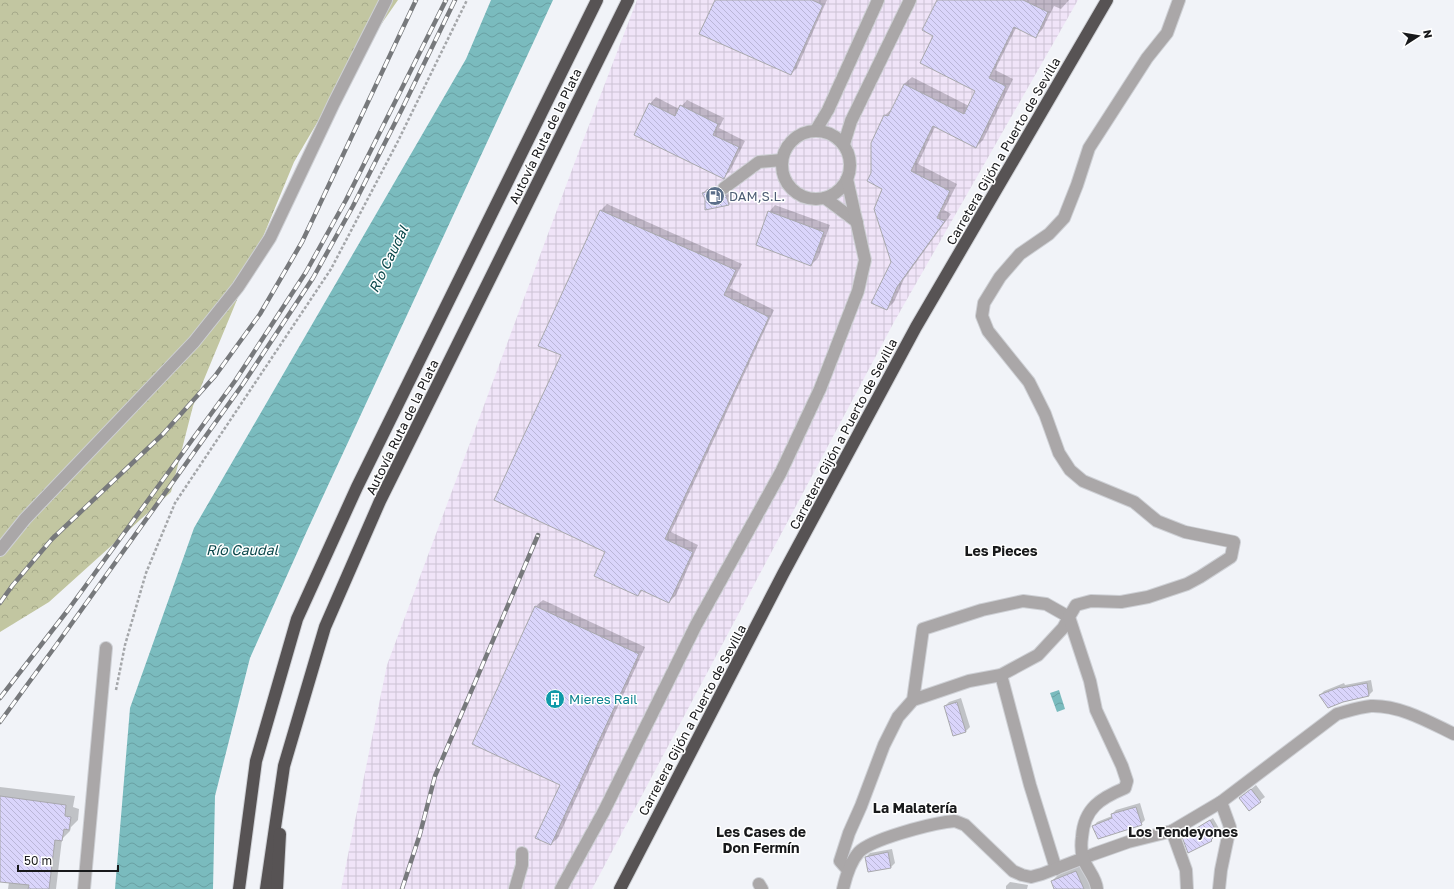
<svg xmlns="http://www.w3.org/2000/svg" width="1454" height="889" viewBox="0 0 1454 889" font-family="'Golos Text',sans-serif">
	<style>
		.industrial { fill: url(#industrial-grid) }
		.forest { fill: url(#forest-crowns) }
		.water { fill: url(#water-waves) }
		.shadow { fill: #0003 }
		.building { fill: url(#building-back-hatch); stroke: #a8a8ac }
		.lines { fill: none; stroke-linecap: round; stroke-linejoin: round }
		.minor-casing { stroke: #ced0d5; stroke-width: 14 }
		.highway-casing { stroke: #ced0d5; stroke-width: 14 }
		.path { stroke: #a5a7aa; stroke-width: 2.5; stroke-dasharray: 3 2; stroke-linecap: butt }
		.minor { stroke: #aaa7a8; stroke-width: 12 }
		.highway { stroke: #575354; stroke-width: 12 }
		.rail-casing { stroke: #77797c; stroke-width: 4.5 }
		.rail { stroke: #fff; stroke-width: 3; stroke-dasharray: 9; stroke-linecap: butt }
		.labels { text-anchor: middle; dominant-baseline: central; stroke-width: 3; stroke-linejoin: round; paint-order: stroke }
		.street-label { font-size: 13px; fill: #18191b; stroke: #fff }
		.service-label { font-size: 13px; fill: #4e5e75; stroke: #fff; text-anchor: start }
		.culture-label { font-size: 13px; fill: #0d838f; stroke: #fff; text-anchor: start }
		.water-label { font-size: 14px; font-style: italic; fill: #0a474a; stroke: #fff }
		.neighbourhood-label { font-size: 14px; font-weight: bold; fill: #18191b; stroke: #fff }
	</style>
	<defs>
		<pattern id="industrial-grid" width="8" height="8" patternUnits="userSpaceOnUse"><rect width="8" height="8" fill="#f0e4f8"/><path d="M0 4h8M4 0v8" fill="none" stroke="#cdc3d4"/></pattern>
		<pattern id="forest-crowns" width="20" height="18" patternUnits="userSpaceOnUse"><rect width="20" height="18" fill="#c2c6a1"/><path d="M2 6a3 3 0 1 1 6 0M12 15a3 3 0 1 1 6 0" fill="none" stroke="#a6aa8a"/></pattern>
		<pattern id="water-waves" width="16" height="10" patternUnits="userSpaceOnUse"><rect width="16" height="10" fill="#7abbbe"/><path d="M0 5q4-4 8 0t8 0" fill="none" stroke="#69a0a3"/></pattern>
		<pattern id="building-back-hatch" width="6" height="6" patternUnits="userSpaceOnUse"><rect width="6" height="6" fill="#dad5fb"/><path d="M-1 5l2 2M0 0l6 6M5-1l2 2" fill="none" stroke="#bab6d7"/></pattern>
	</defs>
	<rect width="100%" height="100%" fill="#f1f3f8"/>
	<polygon class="industrial" points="637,0 1078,0 894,322 592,889 341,889 387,665 576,159"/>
	<polygon class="forest" points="0,0 398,0 341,82 294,162 193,406 171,492 49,602 0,632"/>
	<g class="water">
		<polygon points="491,0 553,0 306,533 250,658 215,796 213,889 115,889 130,708 194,528 466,59"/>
		<polygon points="1059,690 1065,709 1057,712 1050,693"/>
	</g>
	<g class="shadow">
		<polygon points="716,0 827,0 797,68 791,74"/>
		<polygon points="940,0 1069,0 1061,9 1054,6 1042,30 1035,37 1016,28 995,70 1013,79 983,140 976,147 935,127 918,164 957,184 944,210 951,214 904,279 894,302 887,309 893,262 883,188 872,173 885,115 893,108 904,84 912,77 969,106 977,90 935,35"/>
		<polygon points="656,97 679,109 687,100 724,118 719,128 745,141 730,171 723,178 650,104"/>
		<polygon points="721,186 725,191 730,191 733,200 729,204 706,199 703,193 707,189"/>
		<polygon points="607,204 742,264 730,288 774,310 671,532 698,545 676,595 669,602 643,590 638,595 606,551 562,354 601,210"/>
		<polygon points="775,205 830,225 818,258 811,265 769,212"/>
		<polygon points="543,600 645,647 558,838 551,844 561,784 473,744 536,606"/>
		<polygon points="1371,680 1373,691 1369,695 1350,699 1320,695 1324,691 1344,683 1345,685"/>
		<polygon points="961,698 970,727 966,731 954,735 945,706 949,702"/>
		<polygon points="1256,785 1265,797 1249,809 1240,798"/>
		<polygon points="0,787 75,796 73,807 79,809 78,820 71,827 70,831 62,839 56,889 8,889 9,882 0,881"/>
		<polygon points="1140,803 1145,820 1141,824 1093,827 1097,822 1112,816 1112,814 1116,810"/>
		<polygon points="1213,818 1220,830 1211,840 1183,837"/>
		<polygon points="892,849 895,863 891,867 866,857 870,853"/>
		<polygon points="1083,865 1093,889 1055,889 1052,881 1058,875"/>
		<polygon points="1010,882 1028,885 1027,889 1006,889 1006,886"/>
	</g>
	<g class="building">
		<polygon points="715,0 812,0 823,5 791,75 699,34"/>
		<polygon points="937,0 1023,0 1048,12 1036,38 1014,27 989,78 1006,86 976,148 933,126 911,171 950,191 937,218 945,221 897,287 887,310 871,303 891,262 874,209 882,189 867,181 871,173 871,143 884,115 888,116 904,84 964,114 975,91 920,63 933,36 922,30"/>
		<polygon points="649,103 675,116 680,105 718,124 713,135 739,147 724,179 634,135"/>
		<polygon points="717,189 721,195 726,195 729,205 705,210 705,199 702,193"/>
		<polygon points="600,210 736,270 724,295 769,317 665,539 693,552 669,603 641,590 638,596 594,576 605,552 494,500 561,355 538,346"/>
		<polygon points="768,211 824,232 811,266 756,245"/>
		<polygon points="535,606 639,654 551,845 535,838 560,785 472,744"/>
		<polygon points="1367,683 1369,696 1343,702 1328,708 1319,695 1340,687 1341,688"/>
		<polygon points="957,702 966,732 953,736 944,706"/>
		<polygon points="1251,789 1261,802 1249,811 1239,798"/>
		<polygon points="0,796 66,805 65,816 71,817 69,830 64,829 62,841 55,840 49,889 28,889 29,885 0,882"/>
		<polygon points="1136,807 1142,825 1098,839 1092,826 1112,818 1111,814"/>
		<polygon points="1210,820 1218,834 1212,837 1213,838 1211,840 1212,841 1188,853 1182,837"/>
		<polygon points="888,852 891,868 868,872 865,857"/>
		<polygon points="1076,871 1084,889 1054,889 1051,881"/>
	</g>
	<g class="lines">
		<g class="minor-casing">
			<g id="minor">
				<polyline points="816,130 828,110 878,0"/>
				<circle cx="816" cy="165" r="34"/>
				<polyline points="844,144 851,121 910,0"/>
				<polyline points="724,188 759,162 782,160"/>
				<polyline points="825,198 857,222"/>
				<polyline points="0,550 25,519 194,342 238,287 270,238 334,103 386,0"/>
				<polyline points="1001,675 1030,785 1056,869"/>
				<polyline points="1172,831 1186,870 1187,889"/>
				<polyline points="848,870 840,861 849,833 861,806 884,745 898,717 913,700 969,681 1001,675 1038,655 1063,628 1069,617 1046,604 1023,601 982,610 923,629 913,700"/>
				<polyline points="759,884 762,889"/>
				<polyline points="84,889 106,648"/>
				<polyline points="515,889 522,865 522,853"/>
				<polyline points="561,889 604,811 696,625 781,472 820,389 858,291 865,260 847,179"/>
				<path d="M843,889C846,876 850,862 859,852C872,839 927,825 946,822L955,821L965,825L1013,871L1022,875L1031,877L1042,874L1094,854L1128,842L1172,831L1221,802L1337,714C1348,711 1360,707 1371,706C1400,705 1429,722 1454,734"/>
				<path d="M1097,889C1096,877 1087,870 1083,858C1081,851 1081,844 1082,837C1084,808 1101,798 1125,788L1127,781L1122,766L1096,710L1090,681L1069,617L1076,605L1091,601L1121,602L1148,597L1187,584L1200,577L1231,557L1234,542L1185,532L1157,521L1134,502L1083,481L1070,470L1059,453L1045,414L1029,382L988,331L982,316L984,303L1000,277L1020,254L1049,234L1064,218L1077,185L1089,148L1147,58L1167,33L1179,0"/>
				<polyline points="1219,889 1221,870 1230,827 1221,802"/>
			</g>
		</g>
		<g class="highway-casing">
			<g id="highway">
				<polyline points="239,889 256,761 297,619 357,487 597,0"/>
				<polyline points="266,889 284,766 325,627 380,501 628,0"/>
				<polyline points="277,889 280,834"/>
				<polyline points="620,889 783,574 916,327 1107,0"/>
			</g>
		</g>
		<polyline class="path" points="116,690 125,645 146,573 175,503 331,269 397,143 467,0"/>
		<use href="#minor" class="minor"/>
		<use href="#highway" class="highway"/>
		<g class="rail-casing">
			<g id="rail">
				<polyline points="0,603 12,586 52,539 163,434 215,376 260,314 302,242 416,0"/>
				<polyline points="0,698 68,610 235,381 306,272 346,200 446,0"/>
				<polyline points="0,722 57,644 243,384 313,278 353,206 402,109 455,0"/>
				<polyline points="402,889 420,834 435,776 538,535"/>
			</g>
		</g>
		<use href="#rail" class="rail"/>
	</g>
	<defs>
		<g id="fuel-disc" transform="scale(1)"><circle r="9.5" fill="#5c6f8a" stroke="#fff"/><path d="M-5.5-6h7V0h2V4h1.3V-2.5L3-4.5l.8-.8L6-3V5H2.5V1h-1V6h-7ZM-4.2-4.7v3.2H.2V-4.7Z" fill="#fff"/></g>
		<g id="building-disc" transform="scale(1)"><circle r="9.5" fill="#0f9aa8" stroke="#fff"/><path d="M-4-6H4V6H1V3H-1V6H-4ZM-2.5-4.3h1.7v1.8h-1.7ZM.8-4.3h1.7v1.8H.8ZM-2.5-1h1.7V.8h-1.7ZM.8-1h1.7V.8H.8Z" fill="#fff"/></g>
	</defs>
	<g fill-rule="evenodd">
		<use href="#fuel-disc" x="715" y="196"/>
		<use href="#building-disc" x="555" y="699"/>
	</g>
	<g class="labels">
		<g class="street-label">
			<text transform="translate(545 136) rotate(-64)">Autovía Ruta de la Plata</text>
			<text transform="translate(1003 151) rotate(-60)">Carretera Gijón a Puerto de Sevilla</text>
			<text transform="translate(402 427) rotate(-64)">Autovía Ruta de la Plata</text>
			<text transform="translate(843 434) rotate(-62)">Carretera Gijón a Puerto de Sevilla</text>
			<text transform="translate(692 720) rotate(-62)">Carretera Gijón a Puerto de Sevilla</text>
		</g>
		<g class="service-label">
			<text x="729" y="196">DAM,S.L.</text>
		</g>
		<g class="culture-label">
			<text x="569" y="699">Mieres Rail</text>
		</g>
		<g class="water-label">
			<text transform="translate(388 259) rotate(-64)">Río Caudal</text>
			<text x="242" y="549">Río Caudal</text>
		</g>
		<g class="neighbourhood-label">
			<text x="1001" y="550">Les Pieces</text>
			<text x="915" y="807">La Malatería</text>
			<text x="761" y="831">Les Cases de<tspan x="761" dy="16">Don Fermín</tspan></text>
			<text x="1183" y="831">Los Tendeyones</text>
		</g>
	</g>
	<g transform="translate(1418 36) rotate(78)" stroke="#ffffff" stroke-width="3" paint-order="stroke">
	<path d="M0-3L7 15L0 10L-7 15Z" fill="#18191b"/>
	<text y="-6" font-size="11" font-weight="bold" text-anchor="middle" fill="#18191b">N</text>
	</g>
	<path d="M18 865v6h100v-6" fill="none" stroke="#18191b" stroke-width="2"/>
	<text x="24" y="865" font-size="12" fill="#18191b" stroke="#ffffff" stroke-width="3" paint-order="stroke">50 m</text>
</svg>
